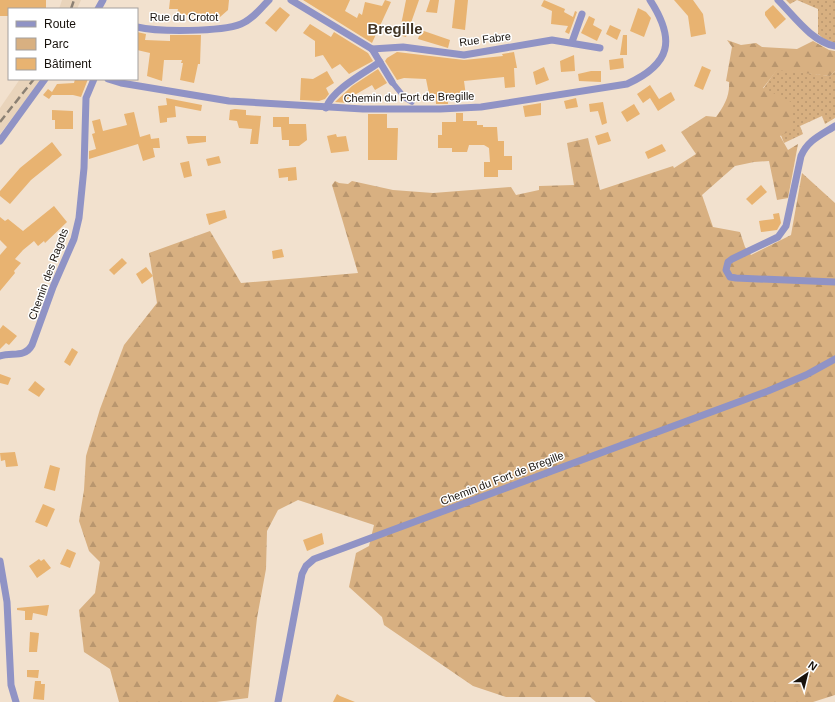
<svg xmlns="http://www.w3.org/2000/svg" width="835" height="702" viewBox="0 0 835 702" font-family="Helvetica,sans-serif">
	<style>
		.built { fill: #e9d4bb }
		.green { fill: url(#green-dots) }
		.forest { fill: url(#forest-firs) }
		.building { fill: #e8b371 }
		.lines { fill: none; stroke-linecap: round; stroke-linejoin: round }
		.pedestrian { stroke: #9093c5; stroke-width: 5.5 }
		.minor { stroke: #9093c5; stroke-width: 7 }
		.rail { stroke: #8b8073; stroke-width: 2.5; stroke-dasharray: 8 4; stroke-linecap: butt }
		.labels { text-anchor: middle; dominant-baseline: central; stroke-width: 3; stroke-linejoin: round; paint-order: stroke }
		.street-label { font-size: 11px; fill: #18120c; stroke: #fff }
		.district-label { font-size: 15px; font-weight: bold; fill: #423525; stroke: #fff }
	</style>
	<defs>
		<pattern id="green-dots" width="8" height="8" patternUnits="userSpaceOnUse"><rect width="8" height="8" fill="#d8b081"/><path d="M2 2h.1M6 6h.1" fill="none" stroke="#b9966e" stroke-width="1.8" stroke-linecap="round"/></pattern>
		<pattern id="forest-firs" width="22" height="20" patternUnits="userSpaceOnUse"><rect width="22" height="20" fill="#d8b081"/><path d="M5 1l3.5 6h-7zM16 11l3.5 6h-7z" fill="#b9966e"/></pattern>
	</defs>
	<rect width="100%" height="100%" fill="#f2e1ce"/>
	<g class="built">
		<polygon points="62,0 81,0 77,9 59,9"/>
		<polygon points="20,79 42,79 0,134 0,108"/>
	</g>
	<g class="green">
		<polygon points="786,0 835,0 835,43 824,39 818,34 818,9 797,0 790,4"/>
		<polygon points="777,69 830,76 835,71 835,118 825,124 822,116 800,126 803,134 784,143 763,89"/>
	</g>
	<path class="forest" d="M727,40L741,45L756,43L762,47L797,49L813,41L829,50L835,51V71L830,76L777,70L763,88L791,102L792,130L780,136L788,150L798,144L788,198L777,200L769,161L754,162L735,166L702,195L713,227L740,232L745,247L751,255L791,235L802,173L835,203V695L813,702H596L590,697H506L473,686L384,625L382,617L349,587L356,553L369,546L374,525L298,500L278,510L267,531L266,569L257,618L248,698L216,702H119L110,669L84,652L79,610L95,593L100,562L89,551L79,521L84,490L86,456L100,409L124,345L157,303L149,253L210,231L241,283L358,273L332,185L335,181L339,183L348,184L352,181L393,190L433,193L511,187L516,195L539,190V186L574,185L567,143L588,138L600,190L673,166L674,168L696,154L681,132L706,116L716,117C724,106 730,96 729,82L726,81L732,47Z"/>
	<g class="building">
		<polygon points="0,0 46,0 46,9 9,9 9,16 0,16"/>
		<polygon points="170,0 229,0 228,10 220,17 209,16 206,17 177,14 178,9 169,9"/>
		<polygon points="303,0 350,0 345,11 357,18 359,13 362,15 365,2 382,6 385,0 391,2 372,43"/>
		<polygon points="406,0 419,0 406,37 399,35"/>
		<polygon points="430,0 439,0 437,13 426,12"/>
		<polygon points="455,0 468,0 465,30 452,28"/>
		<polygon points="544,0 565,9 564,12 573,17 575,11 577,12 569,34 565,32 568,26 551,24 552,11 541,6"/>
		<polygon points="674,0 693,0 703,14 706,34 691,37 688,16"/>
		<polygon points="773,5 786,19 775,29 765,15 765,12"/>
		<polygon points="280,7 290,15 276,32 265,23"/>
		<polygon points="638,8 646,12 651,18 644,37 630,31"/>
		<polygon points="589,16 595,19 593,25 602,30 597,41 581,33"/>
		<polygon points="310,24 331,37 334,32 368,53 373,61 349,74 340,64 332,69 323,55 315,57 315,41 303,33"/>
		<polygon points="610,25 621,30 617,40 606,34"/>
		<polygon points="421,30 450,40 448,48 418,39"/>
		<polygon points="137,32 146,34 145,40 170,41 170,35 201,35 200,64 198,64 194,83 180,80 183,63 181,63 182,60 164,60 162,81 147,76 150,53 137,50"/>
		<polygon points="623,35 627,35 627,55 620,55"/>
		<polygon points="397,52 464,60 503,56 502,54 514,52 517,68 514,68 515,87 505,88 504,77 464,81 466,96 448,96 448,104 436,104 436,94 429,94 426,79 404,78 397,80 385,61 387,58"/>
		<polygon points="574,55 575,71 561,72 560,61"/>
		<polygon points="623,58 624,68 610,70 609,60"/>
		<polygon points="702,66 711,70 703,90 694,86"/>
		<polygon points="544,67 549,80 536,85 533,72"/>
		<polygon points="378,69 387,83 375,90 372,85 346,100 347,103 335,102 352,86"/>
		<polygon points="327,71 334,83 326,88 329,94 325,99 319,101 300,100 301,78 313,79"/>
		<polygon points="591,71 601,71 601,82 579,81 578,74"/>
		<polygon points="75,79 88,79 81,97 73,95 52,95 49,99 43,95 48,89 52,92 57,84 74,83"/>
		<polygon points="650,85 659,99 671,92 675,100 658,111 650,98 643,103 637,94"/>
		<polygon points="166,98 202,105 201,111 175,106 176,117 167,118 167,122 160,123 158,106 167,105"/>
		<polygon points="576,98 578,107 566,109 564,101"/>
		<polygon points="603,102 607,123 602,125 598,111 590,112 589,104"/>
		<polygon points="541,103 541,115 525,117 523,106"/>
		<polygon points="634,104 640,114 627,122 621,112"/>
		<polygon points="235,109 246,110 246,115 261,116 258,144 250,144 252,129 239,128 237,121 229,120 230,110"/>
		<polygon points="52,110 73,111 73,129 55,129 55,120 52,120"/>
		<polygon points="134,112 140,137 150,134 151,139 159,138 160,148 153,148 155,157 143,161 138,144 89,159 89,151 96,149 92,134 95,133 92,121 100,119 103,131 127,125 124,114"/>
		<polygon points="456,113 463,113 463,121 477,121 477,125 483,125 483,127 497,127 498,141 504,141 504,156 512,156 512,170 498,170 498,177 484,177 484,162 490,162 489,148 484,145 469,145 467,152 452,152 452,148 438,148 438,135 442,135 442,122 456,122"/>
		<polygon points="368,114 387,114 387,128 398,128 397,160 368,160"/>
		<polygon points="273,117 289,117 289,124 306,124 307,140 299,146 289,146 289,140 282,140 281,127 273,127"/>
		<polygon points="608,132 611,141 598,145 595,136"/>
		<polygon points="336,134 337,137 346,136 349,151 331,153 327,136"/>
		<polygon points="186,136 206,136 206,142 188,144"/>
		<polygon points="52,142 62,155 31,180 10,204 0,196 0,191 20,168"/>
		<polygon points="662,144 666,151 648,159 645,152"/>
		<polygon points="219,156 221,163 208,166 206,159"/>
		<polygon points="189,161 192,176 184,178 180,163"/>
		<polygon points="296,167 297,180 288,181 288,177 279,178 278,169"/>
		<polygon points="761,185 767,192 752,205 746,199"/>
		<polygon points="54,206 67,222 45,243 44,241 38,246 34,241 23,250 15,259 21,263 14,271 15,273 0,291 0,255 7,247 0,240 0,217 5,221 8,219 23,231"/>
		<polygon points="225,210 227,218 209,225 206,214"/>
		<polygon points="779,213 781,223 777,230 761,232 759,221 774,219 773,214"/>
		<polygon points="282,249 284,257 273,259 272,251"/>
		<polygon points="122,258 127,263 114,275 109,270"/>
		<polygon points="146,267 153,276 142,284 136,274"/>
		<polygon points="3,325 17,336 9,345 6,343 0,349 0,329"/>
		<polygon points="72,348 78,352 70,366 64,362"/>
		<polygon points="0,374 11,378 8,385 0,383"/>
		<polygon points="35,381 45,389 39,397 28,390"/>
		<polygon points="15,452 18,466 6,467 5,460 1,461 0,453"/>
		<polygon points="50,465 60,468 55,491 44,488"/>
		<polygon points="43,504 55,509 47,527 35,522"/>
		<polygon points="322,533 324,544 307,551 303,540"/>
		<polygon points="67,549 76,553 70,568 60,564"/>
		<polygon points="39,559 41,561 44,559 51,568 37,578 29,566"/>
		<polygon points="49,605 47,616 33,613 32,620 25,620 25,611 17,610 17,608"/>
		<polygon points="30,632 39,633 37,652 29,652"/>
		<polygon points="27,670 39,670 38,678 27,677"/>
		<polygon points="35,681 41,681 41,684 45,684 44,700 33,699"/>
		<polygon points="337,694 340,696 355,702 333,702"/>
	</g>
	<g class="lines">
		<polyline class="pedestrian" points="392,82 405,98 412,102"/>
		<g class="minor">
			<polyline points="291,0 372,49 392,82"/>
			<path d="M778,0C794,16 812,42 835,46"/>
			<polyline points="98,9 103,0"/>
			<path d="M137,27C158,32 221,32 241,24C253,19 260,9 269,0"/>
			<polyline points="572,42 582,14"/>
			<polyline points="372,49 403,47 464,55 552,40 600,48"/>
			<path d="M108,79L121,83L229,101L363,109H440L481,107L627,84C671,64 676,40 650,0"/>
			<path d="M326,108C332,90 364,73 380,62"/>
			<path d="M835,126C821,135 808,140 801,156L786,226L778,237L732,259L728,262L726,270L730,277L736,278L835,282"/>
			<polyline points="0,141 45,79"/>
			<path d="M0,356C12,352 25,358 32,345L53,287L74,239L79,218L84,168L86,98L94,79"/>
			<polyline points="0,561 7,602 11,685 16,702"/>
			<polyline points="278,702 302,574 306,566 314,559 768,391 806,375 835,359"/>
		</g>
		<g class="rail">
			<polyline points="71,9 74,0"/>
			<polyline points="0,122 34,79"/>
		</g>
	</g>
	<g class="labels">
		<g class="street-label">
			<text x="184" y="17">Rue du Crotot</text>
			<text transform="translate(485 39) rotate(-7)">Rue Fabre</text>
			<text transform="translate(409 97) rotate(-1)">Chemin du Fort de Bregille</text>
			<text transform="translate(48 274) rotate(-70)">Chemin des Ragots</text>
			<text transform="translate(502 478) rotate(-21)">Chemin du Fort de Bregille</text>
		</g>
		<g class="district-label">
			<text x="395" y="28">Bregille</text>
		</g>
	</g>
	<rect x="8" y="8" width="130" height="72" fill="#ffffff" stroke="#a3a09e"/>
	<rect x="16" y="21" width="20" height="6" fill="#9093c5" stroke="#a3a09e"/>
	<text x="44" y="28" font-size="12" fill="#18120c">Route</text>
	<rect x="16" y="38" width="20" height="12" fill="#d8b081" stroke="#a3a09e"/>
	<text x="44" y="48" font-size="12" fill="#18120c">Parc</text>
	<rect x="16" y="58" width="20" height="12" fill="#e8b371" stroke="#a3a09e"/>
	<text x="44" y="68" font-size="12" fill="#18120c">Bâtiment</text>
	<g transform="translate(807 674) rotate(35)" stroke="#ffffff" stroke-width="3" paint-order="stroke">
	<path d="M0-3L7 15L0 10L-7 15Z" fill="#18120c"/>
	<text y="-6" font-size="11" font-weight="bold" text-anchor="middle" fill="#18120c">N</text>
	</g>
</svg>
